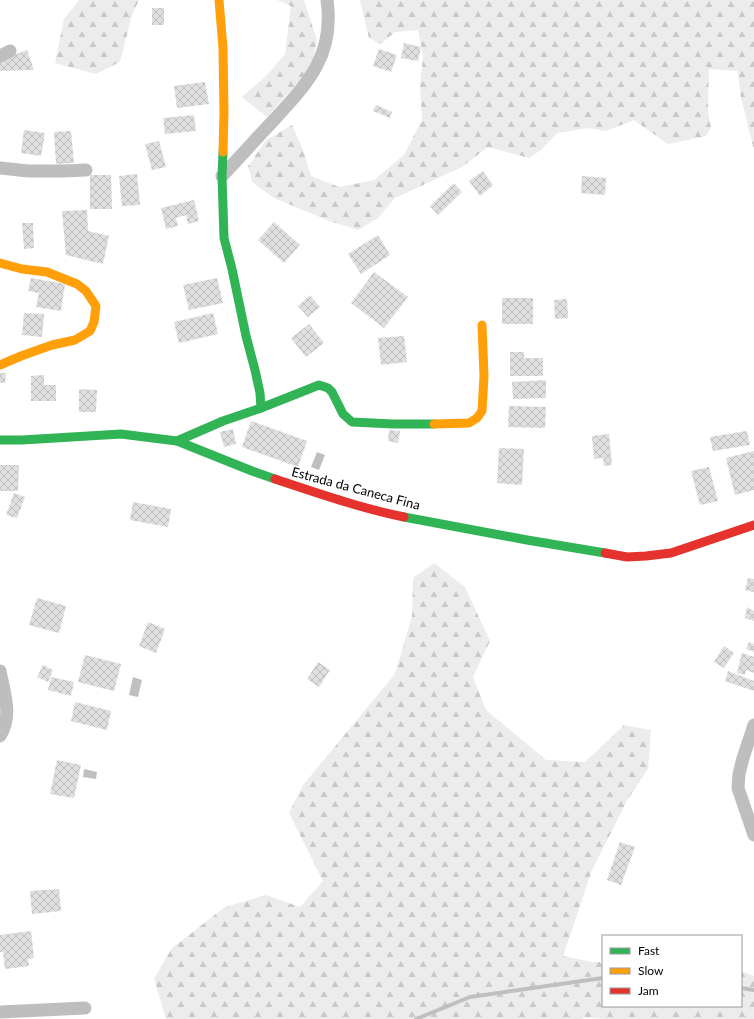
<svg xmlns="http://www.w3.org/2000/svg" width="754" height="1019" viewBox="0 0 754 1019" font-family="Lato,sans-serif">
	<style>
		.forest { fill: url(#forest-firs) }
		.water { fill: #bfbfbf }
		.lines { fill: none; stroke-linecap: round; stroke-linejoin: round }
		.stream { stroke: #bfbfbf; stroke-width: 4 }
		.building { fill: url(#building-cross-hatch) }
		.street { stroke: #bebebe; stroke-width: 13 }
		.fast { stroke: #30b455; stroke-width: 9 }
		.slow { stroke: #ff9f0a; stroke-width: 9 }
		.jam { stroke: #e5322d; stroke-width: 9 }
		.labels { text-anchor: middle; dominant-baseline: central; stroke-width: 3; stroke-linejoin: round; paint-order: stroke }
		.street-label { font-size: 13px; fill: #000; stroke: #fff }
	</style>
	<defs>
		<pattern id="forest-firs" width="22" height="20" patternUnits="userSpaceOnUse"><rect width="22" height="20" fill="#ececec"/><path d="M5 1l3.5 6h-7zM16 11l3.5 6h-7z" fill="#c9c9c9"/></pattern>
		<pattern id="building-cross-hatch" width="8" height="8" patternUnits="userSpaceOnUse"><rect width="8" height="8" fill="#dfdfdf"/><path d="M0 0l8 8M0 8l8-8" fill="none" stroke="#bebebe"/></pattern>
	</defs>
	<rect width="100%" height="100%" fill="#fff"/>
	<g class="forest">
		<polygon points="79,0 139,0 132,15 120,62 96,74 55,63 64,19"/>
		<polygon points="277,0 304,0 317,40 311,68 267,117 242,97 268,74 285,54 291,6"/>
		<polygon points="360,0 754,0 754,150 741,98 738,71 709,69 708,110 711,128 706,136 668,144 634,120 606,131 588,128 557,133 541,150 529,158 488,147 462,167 395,198 378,218 358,230 329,221 274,198 252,182 248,166 266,140 292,125 303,150 311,176 339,187 374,180 404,155 422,120 420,84 423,57 418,30 395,32 381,44 369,38"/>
		<polygon points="434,563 465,587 490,641 473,677 486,710 546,760 585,762 624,725 651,730 648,769 628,799 592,870 563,956 592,962 603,962 603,1006 741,1006 741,971 754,976 754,1019 604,1019 584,1017 582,1019 166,1019 154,979 172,948 225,907 266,895 300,907 323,881 289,813 303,785 395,674 412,616 413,578"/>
	</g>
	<g class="water">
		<polygon points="317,452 325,455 319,470 311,467"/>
		<polygon points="133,677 142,680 138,697 129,695"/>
		<polygon points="84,769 97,772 96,779 83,777"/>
	</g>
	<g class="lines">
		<g class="stream">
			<polyline points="741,988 754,990"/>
			<polyline points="416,1019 470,997 603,978"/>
		</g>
	</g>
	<g class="building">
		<rect x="152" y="8" width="12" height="17"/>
		<polygon points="404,43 421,47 418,61 401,58"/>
		<polygon points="379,49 397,55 391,72 373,66"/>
		<polygon points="27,50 34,70 0,71 0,60"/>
		<polygon points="205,82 209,104 177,108 174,86"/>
		<polygon points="376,105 392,112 390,118 373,111"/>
		<polygon points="194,115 196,131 165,134 163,118"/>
		<polygon points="24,130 45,133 41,156 21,153"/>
		<polygon points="71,131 74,163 56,164 54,132"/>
		<polygon points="159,141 166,167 152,170 145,144"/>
		<polygon points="483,171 493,185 480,196 469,181"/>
		<polygon points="137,174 140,205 122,206 119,176"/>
		<polygon points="90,175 111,175 112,209 90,209"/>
		<polygon points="582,176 606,178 605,195 581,193"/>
		<polygon points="454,183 462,192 438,215 430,206"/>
		<polygon points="194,200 199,221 188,224 186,215 176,218 178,226 166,229 161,208"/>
		<polygon points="87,210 88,231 109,236 103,264 66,255 62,211"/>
		<polygon points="274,222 300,245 284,263 258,240"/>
		<polygon points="22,223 33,223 34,248 24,249"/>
		<polygon points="378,235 390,255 361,274 348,254"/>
		<polygon points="374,272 408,297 384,328 351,303"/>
		<polygon points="31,278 65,284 61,311 36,307 39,293 28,291"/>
		<polygon points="217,278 223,303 189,310 183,285"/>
		<polygon points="310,295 320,307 308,317 298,306"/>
		<rect x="502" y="298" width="31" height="26"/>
		<polygon points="567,299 568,318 555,319 554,300"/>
		<polygon points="24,313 44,314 42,337 22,335"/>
		<polygon points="213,313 218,334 179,343 174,322"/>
		<polygon points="309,324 324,343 306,357 291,338"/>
		<polygon points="404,336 407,362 381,365 378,338"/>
		<polygon points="510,352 524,352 524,358 543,358 543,376 510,376"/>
		<polygon points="0,373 6,373 5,383 0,383"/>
		<polygon points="44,375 44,385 56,385 56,401 31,401 31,376"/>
		<polygon points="546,380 546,398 513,399 512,382"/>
		<polygon points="79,389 97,390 96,412 79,412"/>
		<polygon points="509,406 546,407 545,428 508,427"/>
		<polygon points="251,421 307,441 298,467 242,447"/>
		<polygon points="233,429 236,444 224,447 220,432"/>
		<polygon points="389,430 400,431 398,443 388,441"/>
		<polygon points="747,431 750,445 713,451 710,437"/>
		<polygon points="609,434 612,465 604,466 603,458 594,459 592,436"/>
		<polygon points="499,448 524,449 522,485 497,483"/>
		<polygon points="754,451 754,490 735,495 726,458"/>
		<polygon points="0,465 19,465 18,491 0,491"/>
		<polygon points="709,467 718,501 700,505 691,471"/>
		<polygon points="14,493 25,497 17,518 6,515"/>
		<polygon points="133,502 171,509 168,527 130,520"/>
		<polygon points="748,578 754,579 754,592 745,590"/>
		<polygon points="37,598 66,606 59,633 29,625"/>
		<polygon points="747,607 754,611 754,621 745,618"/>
		<polygon points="148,622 165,629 156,653 139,646"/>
		<polygon points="749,642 754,644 754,652 746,649"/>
		<polygon points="724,646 734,653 724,668 714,662"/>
		<polygon points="742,653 754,657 754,673 746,670 745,675 737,673"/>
		<polygon points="85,655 121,664 114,691 78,682"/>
		<polygon points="318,662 330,670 319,687 307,679"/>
		<polygon points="43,665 53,670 48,682 37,677"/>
		<polygon points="728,671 754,681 754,691 725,681"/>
		<polygon points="51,677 74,682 71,696 48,690"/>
		<polygon points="75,702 111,711 107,730 71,721"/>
		<polygon points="57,760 81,765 74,798 50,794"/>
		<polygon points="620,842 635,847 621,885 607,880"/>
		<polygon points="59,889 61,911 32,914 30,891"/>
		<polygon points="31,931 34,958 28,959 29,966 5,969 3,952 0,952 0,935"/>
	</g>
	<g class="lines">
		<g class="street">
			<polyline points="0,56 10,51"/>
			<polyline points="0,168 28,171 63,171 86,170"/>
			<path d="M222,176C239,158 255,140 272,122C307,84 335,56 327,0"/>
			<path d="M0,671C4,692 13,716 0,736"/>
			<polyline points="754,725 743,758 739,774 738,788 754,835"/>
			<polyline points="0,1012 85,1008"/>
		</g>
		<g class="fast">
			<polyline points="261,408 319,385 328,388 332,392 343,414 352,422 393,424 434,424"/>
			<polyline points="0,440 22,440 121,434 177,441 252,471 275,479"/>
			<polyline points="177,441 223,421 261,408 260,393 255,370 246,336 232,269 224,238 222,176 223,152"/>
			<polyline points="404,517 527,540 605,553"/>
		</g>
		<g class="slow">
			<polyline points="219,0 223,48 224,112 223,152"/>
			<polyline points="0,263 22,269 47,272 77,284 86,291 96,306 94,322 90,331 75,340 52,345 21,356 0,365"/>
			<polyline points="434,424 469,423 477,418 482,411 484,376 482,325"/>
		</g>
		<g class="jam">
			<path d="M275,479C317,493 360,508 404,517"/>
			<polyline points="605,553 627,557 646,556 671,553 754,525"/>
		</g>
	</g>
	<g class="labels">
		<g class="street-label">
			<text transform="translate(356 488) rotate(15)">Estrada da Caneca Fina</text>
		</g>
	</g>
	<rect x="602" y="935" width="140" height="72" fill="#ffffff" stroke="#999999"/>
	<rect x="610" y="948" width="20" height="6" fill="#30b455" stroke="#999999"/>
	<text x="638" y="955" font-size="12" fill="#000000">Fast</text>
	<rect x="610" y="968" width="20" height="6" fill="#ff9f0a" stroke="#999999"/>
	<text x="638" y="975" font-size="12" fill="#000000">Slow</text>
	<rect x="610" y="988" width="20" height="6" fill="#e5322d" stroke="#999999"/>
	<text x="638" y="995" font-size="12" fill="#000000">Jam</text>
</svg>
